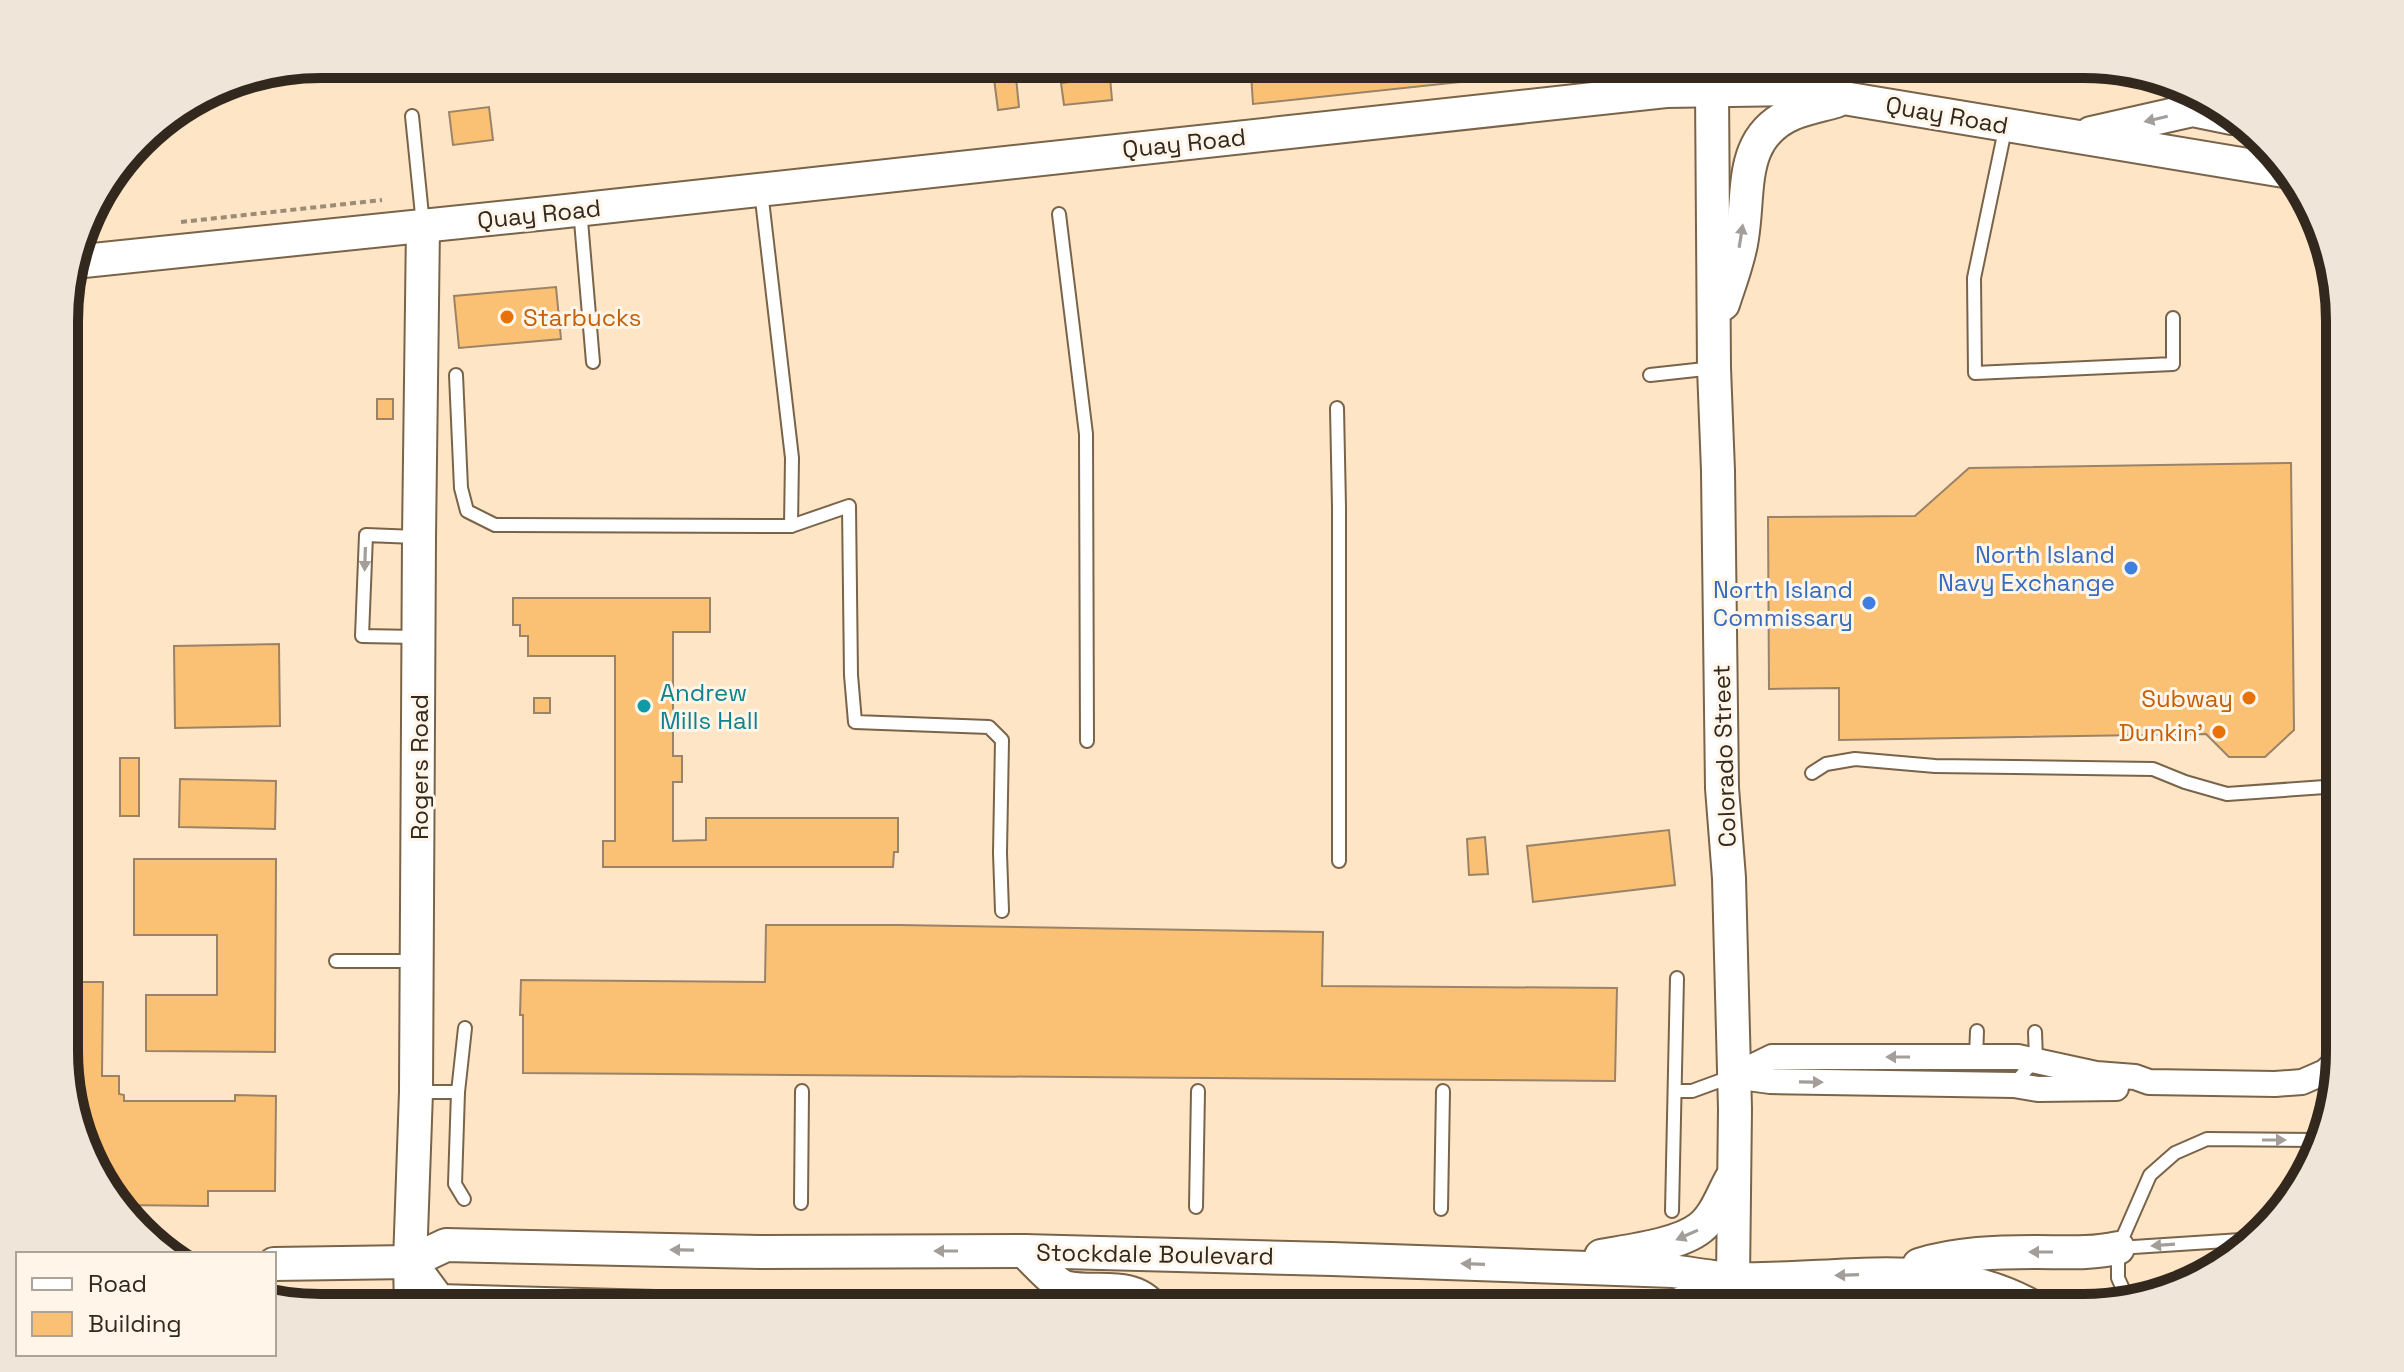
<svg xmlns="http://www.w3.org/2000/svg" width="2404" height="1372" viewBox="0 0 2404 1372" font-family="'Space Grotesk',sans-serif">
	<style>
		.building { fill: #fac175; stroke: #9a8367; stroke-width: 2 }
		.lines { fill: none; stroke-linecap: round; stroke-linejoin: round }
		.lane-casing { stroke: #796449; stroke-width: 16 }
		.street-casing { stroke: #796449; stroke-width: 28 }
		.secondary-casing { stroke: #796449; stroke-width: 36 }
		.path { stroke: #9c8b75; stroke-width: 4; stroke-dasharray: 6 4; stroke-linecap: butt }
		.lane { stroke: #fff; stroke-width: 12 }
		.street { stroke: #fff; stroke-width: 24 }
		.secondary { stroke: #fff; stroke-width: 32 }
		.oneway { fill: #a39e99 }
		.food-dot { fill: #e8710a; stroke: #fff5e9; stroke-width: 3 }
		.shop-dot { fill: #3f7fe0; stroke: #fff5e9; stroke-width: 3 }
		.culture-dot { fill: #0f9aa8; stroke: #fff5e9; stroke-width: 3 }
		.labels { text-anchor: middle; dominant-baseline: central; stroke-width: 6; stroke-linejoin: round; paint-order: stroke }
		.street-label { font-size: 24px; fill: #32281d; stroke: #fff5e9 }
		.food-label { font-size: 24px; fill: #c56008; stroke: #fff5e9; text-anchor: end }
		.shop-label { font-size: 24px; fill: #366cbe; stroke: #fff5e9; text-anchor: end }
		.culture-label { font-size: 24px; fill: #0d838f; stroke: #fff5e9; text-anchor: start }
		.rim { fill: none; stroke: #32281d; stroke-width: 10 }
	</style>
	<rect width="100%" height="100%" fill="#fee5c6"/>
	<g class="building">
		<polygon points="1342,64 1527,64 1527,75 1253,104 1251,74"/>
		<polygon points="1015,68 1019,107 998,110 993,71"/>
		<polygon points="1110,77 1112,100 1064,105 1061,83"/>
		<polygon points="489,107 493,140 453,145 449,112"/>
		<polygon points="556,287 561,339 459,348 454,296"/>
		<rect x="377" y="399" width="16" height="20"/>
		<polygon points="2291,463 2294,730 2265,757 2229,757 2206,734 1839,740 1839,688 1769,689 1768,517 1915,516 1969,468"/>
		<polygon points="513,598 710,598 710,632 673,632 673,756 682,756 682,782 673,782 673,841 706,840 706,818 898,818 898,852 894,852 893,867 603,867 603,841 615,841 615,656 528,656 528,636 520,636 520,625 513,625"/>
		<polygon points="279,644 280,726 175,728 174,646"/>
		<rect x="534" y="698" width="16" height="15"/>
		<rect x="120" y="758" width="19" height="58"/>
		<polygon points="180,779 276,781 275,829 179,827"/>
		<polygon points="1669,830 1675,885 1533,902 1527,846"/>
		<polygon points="1485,837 1488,874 1469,875 1467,839"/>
		<polygon points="134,859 276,859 275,1052 146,1051 146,995 217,995 217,935 134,935"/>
		<polygon points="766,925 899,925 1323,932 1322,986 1617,988 1615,1081 523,1073 523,1015 520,1015 521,980 765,982"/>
		<polygon points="66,982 103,982 102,1076 119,1076 119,1094 124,1095 124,1101 235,1101 235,1095 276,1096 275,1191 208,1191 208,1206 120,1205 112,1199 112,1169 98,1168 66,1084"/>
	</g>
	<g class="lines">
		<g class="lane-casing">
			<g id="lane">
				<polyline points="1712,89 1715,64"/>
				<polyline points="412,116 423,225"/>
				<polyline points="2006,125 1974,278 1975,373 2173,364 2173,318"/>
				<polyline points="761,191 792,458 791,526"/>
				<polyline points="580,209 593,362"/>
				<polyline points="1059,214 1086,434 1087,741"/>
				<polyline points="456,375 461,488 467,511 495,525 791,526 849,506 851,675 855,722 989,727 1002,740 1000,853 1002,911"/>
				<polyline points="1650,375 1714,368"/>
				<polyline points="1337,408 1339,507 1339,861"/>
				<polyline points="416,537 366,535 362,636 416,637"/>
				<polyline points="1812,773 1826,764 1855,759 1935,766 2153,769 2185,782 2227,794 2339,786"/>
				<polyline points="336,961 417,961"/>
				<polyline points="1976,1057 1977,1031"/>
				<polyline points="2014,1084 2036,1059 2035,1032"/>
				<polyline points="1675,1091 1692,1091 1733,1076"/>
				<polyline points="416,1092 458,1092"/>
				<polyline points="464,1199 455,1184 458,1092 465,1028"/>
				<polyline points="801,1203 802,1091"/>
				<polyline points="1196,1207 1198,1091"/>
				<polyline points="1441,1209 1443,1091"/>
				<polyline points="1672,1211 1677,978"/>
				<polyline points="2241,1240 2118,1248 2150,1175 2175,1153 2207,1139 2317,1140"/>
				<polyline points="2118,1248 2118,1278 2127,1298"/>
			</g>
		</g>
		<g class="street-casing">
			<g id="street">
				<polyline points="1733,1076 1772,1057 2018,1057 2096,1074 2135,1077 2149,1082 2275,1084 2302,1082 2325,1072 2339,1059"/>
				<polyline points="1733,1076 1770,1081 2014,1085 2038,1089 2116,1088"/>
			</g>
		</g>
		<g class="secondary-casing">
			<g id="secondary">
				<polyline points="1712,89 1714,368 1718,471 1722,788 1729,878 1735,1109 1733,1279"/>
				<polyline points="2091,133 2193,110 2232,118"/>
				<polyline points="74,262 557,212 1666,91 1789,89 2290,172"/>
				<path d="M1723,304C1730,282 1739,260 1742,238C1750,190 1738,136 1794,113C1807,108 1822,105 1836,101"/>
				<path d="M1024,1251C1034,1260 1056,1286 1068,1288C1097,1294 1132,1281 1153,1308"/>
				<path d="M1601,1256C1628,1251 1679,1245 1700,1228C1715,1217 1722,1195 1731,1179"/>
				<polyline points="410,1262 439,1301 693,1308"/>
				<path d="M274,1264L410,1262L446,1245L760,1252L1024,1251L1332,1259L1673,1271C1693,1274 1714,1278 1734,1279C1836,1282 1939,1254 2033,1307"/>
				<path d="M1919,1265C1957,1253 1998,1252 2037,1252C2064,1252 2091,1254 2118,1248"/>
				<polyline points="1733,1279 1772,1308"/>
				<polyline points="411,1308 410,1262 416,1092 419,537 423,226"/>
				<polyline points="1671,1308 1733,1279"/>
			</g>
		</g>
		<polyline class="path" points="181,222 382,200"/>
		<use href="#lane" class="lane"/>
		<use href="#street" class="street"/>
		<use href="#secondary" class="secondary"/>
	</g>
	<defs><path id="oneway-solid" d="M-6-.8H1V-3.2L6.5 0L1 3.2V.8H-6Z" transform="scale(2)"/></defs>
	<g class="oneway">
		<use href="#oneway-solid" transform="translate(2156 119) rotate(167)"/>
		<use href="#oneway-solid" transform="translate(1741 236) rotate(-81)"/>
		<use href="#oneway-solid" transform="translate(365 559) rotate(92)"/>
		<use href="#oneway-solid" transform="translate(1898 1057) rotate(180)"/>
		<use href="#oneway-solid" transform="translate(1811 1082) rotate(1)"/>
		<use href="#oneway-solid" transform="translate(2274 1140)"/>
		<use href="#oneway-solid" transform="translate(1687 1235) rotate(156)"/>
		<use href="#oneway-solid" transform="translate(2163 1245) rotate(176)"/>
		<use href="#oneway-solid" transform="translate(682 1250) rotate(-179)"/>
		<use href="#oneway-solid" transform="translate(946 1251) rotate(180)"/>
		<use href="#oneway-solid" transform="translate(2041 1252) rotate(-180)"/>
		<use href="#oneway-solid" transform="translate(1473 1264) rotate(-178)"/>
		<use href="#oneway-solid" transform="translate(1847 1275) rotate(178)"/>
	</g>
	<g class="food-dot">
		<circle cx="507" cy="317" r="8"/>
		<circle cx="2249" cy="698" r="8"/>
		<circle cx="2219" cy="732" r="8"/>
	</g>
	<g class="shop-dot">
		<circle cx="2131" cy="568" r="8"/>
		<circle cx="1869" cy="603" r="8"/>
	</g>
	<circle class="culture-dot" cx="644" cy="706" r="8"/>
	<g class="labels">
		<g class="street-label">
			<text transform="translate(1947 115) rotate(10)">Quay Road</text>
			<text transform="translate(1184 143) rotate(-6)">Quay Road</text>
			<text transform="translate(539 214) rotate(-6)">Quay Road</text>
			<text transform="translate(1724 756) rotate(-92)">Colorado Street</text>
			<text transform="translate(419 767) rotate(-90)">Rogers Road</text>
			<text transform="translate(1155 1254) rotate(1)">Stockdale Boulevard</text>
		</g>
		<g class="food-label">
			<text x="523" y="317" text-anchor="start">Starbucks</text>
			<text x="2233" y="698">Subway</text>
			<text x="2203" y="732">Dunkin'</text>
		</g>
		<g class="shop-label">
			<text x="2115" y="554">North Island<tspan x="2115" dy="28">Navy Exchange</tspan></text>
			<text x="1853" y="589">North Island<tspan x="1853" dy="28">Commissary</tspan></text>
		</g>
		<g class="culture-label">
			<text x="660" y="692">Andrew<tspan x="660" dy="28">Mills Hall</tspan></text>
		</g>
	</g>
	<path d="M0 0H2404V1372H0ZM321 78H2083A243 243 0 0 1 2326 321V1051A243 243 0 0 1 2083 1294H321A243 243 0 0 1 78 1051V321A243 243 0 0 1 321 78Z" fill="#efe5d9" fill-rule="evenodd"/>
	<path class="rim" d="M321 78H2083A243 243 0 0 1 2326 321V1051A243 243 0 0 1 2083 1294H321A243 243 0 0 1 78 1051V321A243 243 0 0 1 321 78Z"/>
	<rect x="16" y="1252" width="260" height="104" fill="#fff5e9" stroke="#ada397" stroke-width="2"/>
	<rect x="32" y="1278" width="40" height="12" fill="#ffffff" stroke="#ada397" stroke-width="2"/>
	<text x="88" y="1292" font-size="24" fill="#32281d">Road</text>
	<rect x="32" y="1312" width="40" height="24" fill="#fac175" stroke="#ada397" stroke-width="2"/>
	<text x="88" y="1332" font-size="24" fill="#32281d">Building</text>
</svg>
